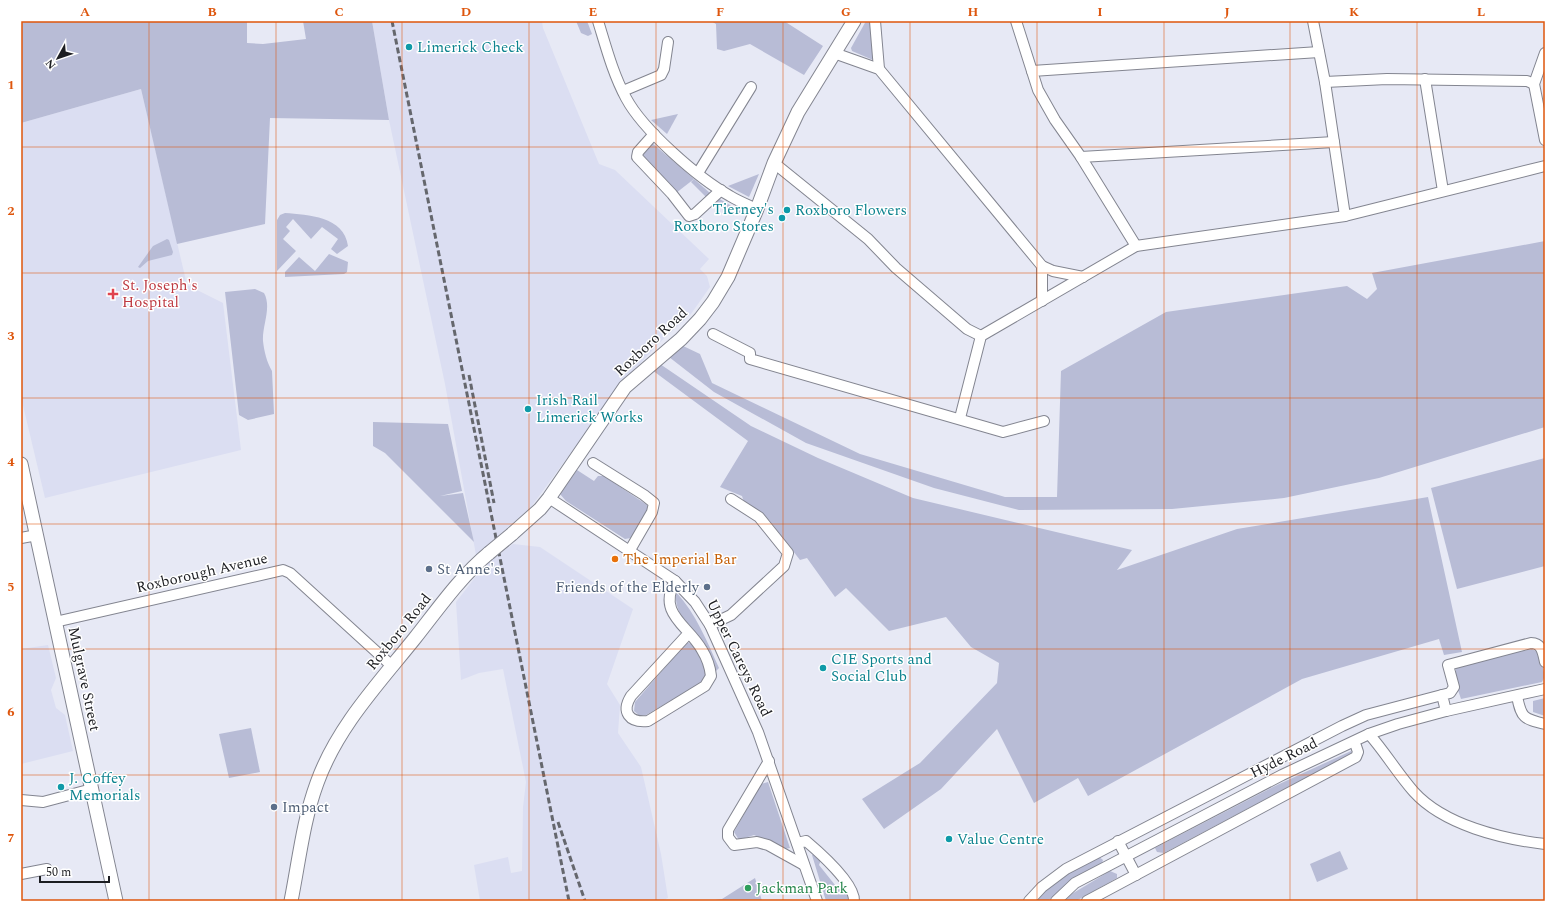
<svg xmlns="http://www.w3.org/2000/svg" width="1566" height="922" viewBox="0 0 1566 922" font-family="Spectral,serif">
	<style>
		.built { fill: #dbdef2 }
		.green { fill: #b8bcd6 }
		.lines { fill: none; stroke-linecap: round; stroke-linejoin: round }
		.minor-casing { stroke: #838590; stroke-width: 12 }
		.major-casing { stroke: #838590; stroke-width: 15 }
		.minor { stroke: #fff; stroke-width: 10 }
		.major { stroke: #fff; stroke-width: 13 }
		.rail { stroke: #65676d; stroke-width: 3; stroke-dasharray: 6 3; stroke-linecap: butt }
		.major-bridge-casing { stroke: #838590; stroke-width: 15; stroke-linecap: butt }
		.major-bridge { stroke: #fff; stroke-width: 13 }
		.grid { fill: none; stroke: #de560d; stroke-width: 1; stroke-opacity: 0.55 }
		.culture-dot { fill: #0f9aa8; stroke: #fff; stroke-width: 1.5 }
		.health-dot { fill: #e0444e; stroke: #fff; stroke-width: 1.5 }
		.food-dot { fill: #e8710a; stroke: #fff; stroke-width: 1.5 }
		.service-dot { fill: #5c6f8a; stroke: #fff; stroke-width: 1.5 }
		.leisure-dot { fill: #2e9e5b; stroke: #fff; stroke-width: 1.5 }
		.labels { text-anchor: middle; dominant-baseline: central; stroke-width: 3; stroke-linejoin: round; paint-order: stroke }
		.culture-label { font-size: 15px; fill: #0d838f; stroke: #fff; text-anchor: start }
		.health-label { font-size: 15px; fill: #be3a42; stroke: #fff; text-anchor: start }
		.street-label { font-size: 15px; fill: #1c1d21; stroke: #fff }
		.food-label { font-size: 15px; fill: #c56008; stroke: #fff; text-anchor: start }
		.service-label { font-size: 15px; fill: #4e5e75; stroke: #fff; text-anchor: start }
		.leisure-label { font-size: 15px; fill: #27864d; stroke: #fff; text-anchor: start }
		.neatline { fill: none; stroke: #de560d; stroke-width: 1.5 }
		.grid-label { font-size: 13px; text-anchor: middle; font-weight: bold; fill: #de560d }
	</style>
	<rect width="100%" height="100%" fill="#e7e9f5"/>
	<g class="built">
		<polygon points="372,21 542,21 543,28 599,164 615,170 709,259 700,269 707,276 710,287 691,314 658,344 620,386 531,507 476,555 445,384 389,120"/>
		<polygon points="141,89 187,285 223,303 241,450 45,498 21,397 21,123"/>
		<polygon points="513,544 540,547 633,609 607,684 620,705 618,733 641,767 661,854 668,898 661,901 480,901 474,865 508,857 511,873 522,871 523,807 526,782 503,669 479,673 461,680 456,602 484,566"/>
		<polygon points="48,645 56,678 51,690 56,708 65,715 73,751 21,764 21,649"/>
	</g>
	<g class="green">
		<polygon points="21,21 247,21 247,43 263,44 306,39 303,21 372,21 389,120 270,118 265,224 177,244 141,89 21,123"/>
		<polygon points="576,21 587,21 592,34 588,36 581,33"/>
		<polygon points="711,21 784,21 823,46 804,75 750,44 724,51 717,49 716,24"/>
		<polygon points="866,21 872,22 875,59 873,60 852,51 851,48"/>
		<polygon points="678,114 667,134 651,120"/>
		<polygon points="651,142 694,179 676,193 642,157 642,154"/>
		<polygon points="759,174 749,197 728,186"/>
		<polygon points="694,179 710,193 706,197 691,182"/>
		<polygon points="718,198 740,211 740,214 712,204"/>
		<path d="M285,213C308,215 344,216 348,246L337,254L331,249L338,239L322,227L311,239L293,219L286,227L290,231L283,239L296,251L277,271V220L280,215Z"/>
		<polygon points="167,239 169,240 173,252 172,255 148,261 140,268 138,267 153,246"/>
		<polygon points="1545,241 1545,427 1379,478 1284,498 1172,509 1019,510 934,488 806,443 714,392 669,357 681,345 700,354 712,383 860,454 1005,497 1057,497 1061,371 1166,312 1347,286 1367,299 1377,289 1372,273"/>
		<polygon points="329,254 348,262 347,272 344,274 285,277 285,272 299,257 315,271"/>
		<path d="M255,289L264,293C272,307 262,326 263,341C264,351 267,363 272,371L274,414L248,420L239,415L225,292Z"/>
		<polygon points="660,364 751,426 818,458 913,498 1132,550 1117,570 1237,529 1428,497 1462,652 1444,655 1439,639 1302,679 1088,796 1078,778 1034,803 997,729 941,789 884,829 862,799 920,763 997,683 999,663 971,647 946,617 889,631 846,588 835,597 807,558 800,560 769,520 744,502 742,496 720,487 748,441 652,370"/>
		<polygon points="373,422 448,424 462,491 440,496 463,493 474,542 385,453 373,446"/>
		<polygon points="1545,458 1545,566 1457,589 1431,488"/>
		<polygon points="577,470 594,481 598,476 604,476 647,505 647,510 631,538 625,539 566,501 560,494"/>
		<path d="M676,592C696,614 707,641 719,668L716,671C712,663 709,653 704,646C691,628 674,616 676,592Z"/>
		<path d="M687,642C698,646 703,662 708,672L703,682L646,715L640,716L634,711L635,702Z"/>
		<polygon points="1532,649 1539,653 1545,676 1542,682 1461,699 1456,684 1456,667 1466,663"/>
		<polygon points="1545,698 1545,716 1533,712 1533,701"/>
		<polygon points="251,728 260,772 229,778 219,734"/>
		<polygon points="1351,751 1352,753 1349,755 1164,853 1157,852 1155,848 1275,786"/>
		<polygon points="768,782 790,848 785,849 754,835 739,840 734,832 761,784"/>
		<polygon points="1340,851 1348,869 1317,882 1310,864"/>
		<polygon points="819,854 822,857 819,865 839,890 843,882 852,901 826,901 812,855"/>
		<polygon points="1098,856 1103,860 1102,863 1069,882 1048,901 1033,901 1061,875"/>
		<polygon points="1110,871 1117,874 1117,878 1076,901 1063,901 1070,895"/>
		<polygon points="755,878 762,901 709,901 722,899"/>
	</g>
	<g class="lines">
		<g class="minor-casing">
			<g id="minor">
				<path d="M598,21C606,47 613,74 626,98C643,130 698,178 730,196C738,201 748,205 757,209"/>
				<polyline points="875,21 879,69"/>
				<polyline points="1016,21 1038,90 1055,120 1081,157 1136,246"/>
				<polyline points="1313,21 1325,82 1345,216"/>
				<polyline points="834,53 879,69 1042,266 1053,271 1083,277"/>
				<polyline points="1545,53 1534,84 1545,140"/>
				<polyline points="1032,71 1319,52"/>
				<polyline points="1425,79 1443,191"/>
				<polyline points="1325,82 1387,79 1527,81 1534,84"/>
				<polyline points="623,91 661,75 664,69 668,42"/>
				<polyline points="654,134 638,152 637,157 672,194 689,216 695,214 721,190"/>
				<polyline points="1081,157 1334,142"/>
				<polyline points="774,163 868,239 896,268 967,329 981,336"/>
				<polyline points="698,173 751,87"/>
				<polyline points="1042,301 1042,266"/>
				<polyline points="713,334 750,353 750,359 1003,432 1044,421"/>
				<polyline points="960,418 981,336 1136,246 1345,216 1545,166"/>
				<polyline points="593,463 644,495 654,503 652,512 630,550"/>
				<polyline points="549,498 675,581 695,602 710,625 758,732 817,901"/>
				<polyline points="21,538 37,535"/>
				<path d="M675,581C657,614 688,625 702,650C707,658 710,667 711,676L705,686L648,721C629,723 621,712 631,696L688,634"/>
				<polyline points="55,622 283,570 290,573 392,666"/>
				<polyline points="710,625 731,615 784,566 788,553 759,517 731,499"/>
				<path d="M1517,696C1521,718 1524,719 1545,724"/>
				<path d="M1446,711L1442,695L1450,693L1454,687L1448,665L1531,643C1542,643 1543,653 1545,662"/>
				<path d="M1369,734C1385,752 1398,774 1414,792C1444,825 1502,839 1545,844"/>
				<polyline points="769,761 728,830 728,837 734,845 757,842 768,845 804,865"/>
				<polyline points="21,800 43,802 92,789"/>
				<polyline points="1118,841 1136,875"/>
				<path d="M797,843L806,841C819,852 855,884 854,901"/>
				<polyline points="21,874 47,869"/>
				<polyline points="1029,901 1042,887 1066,869 1342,726 1366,715 1442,695"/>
				<polyline points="1056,901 1075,883 1282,775 1369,734 1398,724 1446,711 1545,689"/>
				<polyline points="1087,901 1356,757 1358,752 1356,746"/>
			</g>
		</g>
		<g class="major-casing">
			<g id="major">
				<polyline points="21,464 116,901"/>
				<polyline points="512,534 540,509 549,498 625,387 681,339 700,319 713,302 728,277 757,209 774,163 798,112 854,21"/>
				<path d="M291,901C299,861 303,821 317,783C337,727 379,683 415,638C438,609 460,577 489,553"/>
			</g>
		</g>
		<use href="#minor" class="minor"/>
		<use href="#major" class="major"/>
		<g class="rail">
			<polyline points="392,21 569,901"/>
			<polyline points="469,375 494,503"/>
			<polyline points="558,822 585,901"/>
		</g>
		<g class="major-bridge-casing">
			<polyline id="major-bridge" points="489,553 512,534"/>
		</g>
		<use href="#major-bridge" class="major-bridge"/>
	</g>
	<path class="grid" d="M149,21V901M276,21V901M402,21V901M529,21V901M656,21V901M783,21V901M910,21V901M1037,21V901M1164,21V901M1290,21V901M1417,21V901M21,147H1545M21,273H1545M21,398H1545M21,524H1545M21,649H1545M21,775H1545"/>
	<g class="culture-dot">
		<circle cx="409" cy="47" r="4"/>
		<circle cx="787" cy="210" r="4"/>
		<circle cx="782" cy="218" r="4"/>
		<circle cx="528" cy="409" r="4"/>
		<circle cx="823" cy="668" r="4"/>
		<circle cx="61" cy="787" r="4"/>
		<circle cx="949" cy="839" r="4"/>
	</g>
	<path class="health-dot" d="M111 288h4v4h4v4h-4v4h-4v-4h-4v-4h4z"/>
	<circle class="food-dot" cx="615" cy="559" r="4"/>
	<g class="service-dot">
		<circle cx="429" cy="569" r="4"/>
		<circle cx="707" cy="587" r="4"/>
		<circle cx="274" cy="807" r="4"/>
	</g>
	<circle class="leisure-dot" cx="748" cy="888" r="4"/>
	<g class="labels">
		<g class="culture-label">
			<text x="417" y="47">Limerick Check</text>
			<text x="774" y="209" text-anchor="end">Tierney's<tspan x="774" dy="17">Roxboro Stores</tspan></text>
			<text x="795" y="210">Roxboro Flowers</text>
			<text x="536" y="400">Irish Rail<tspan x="536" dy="17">Limerick Works</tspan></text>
			<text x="831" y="659">CIE Sports and<tspan x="831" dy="17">Social Club</tspan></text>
			<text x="69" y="778">J. Coffey<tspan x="69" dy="17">Memorials</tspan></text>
			<text x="957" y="839">Value Centre</text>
		</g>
		<g class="health-label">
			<text x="122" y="285">St. Joseph's<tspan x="122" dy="17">Hospital</tspan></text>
		</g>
		<g class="street-label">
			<text transform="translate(651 342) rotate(-43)">Roxboro Road</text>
			<text transform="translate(202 573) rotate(-13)">Roxborough Avenue</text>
			<text transform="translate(399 632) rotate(-51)">Roxboro Road</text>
			<text transform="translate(739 658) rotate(64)">Upper Careys Road</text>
			<text transform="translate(84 679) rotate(78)">Mulgrave Street</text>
			<text transform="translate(1284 758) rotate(-26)">Hyde Road</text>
		</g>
		<g class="food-label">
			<text x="623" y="559">The Imperial Bar</text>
		</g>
		<g class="service-label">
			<text x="437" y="569">St Anne's</text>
			<text x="699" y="587" text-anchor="end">Friends of the Elderly</text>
			<text x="282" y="807">Impact</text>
		</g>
		<g class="leisure-label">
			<text x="756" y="888">Jackman Park</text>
		</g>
	</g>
	<rect width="1566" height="922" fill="none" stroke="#ffffff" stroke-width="44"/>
	<g transform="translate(58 58) rotate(230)" stroke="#ffffff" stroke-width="3" paint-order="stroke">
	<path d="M0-3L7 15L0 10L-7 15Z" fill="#1c1d21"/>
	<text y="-6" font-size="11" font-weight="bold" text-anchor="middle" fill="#1c1d21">N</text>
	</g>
	<path d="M40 876v6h69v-6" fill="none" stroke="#1c1d21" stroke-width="2"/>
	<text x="46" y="876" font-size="12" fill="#1c1d21" stroke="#ffffff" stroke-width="3" paint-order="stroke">50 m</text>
	<rect x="22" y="22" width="1522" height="878" class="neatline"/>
	<g class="grid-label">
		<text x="85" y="16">A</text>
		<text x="212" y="16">B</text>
		<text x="339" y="16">C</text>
		<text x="466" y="16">D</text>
		<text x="593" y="16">E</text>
		<text x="720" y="16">F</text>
		<text x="846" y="16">G</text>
		<text x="973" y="16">H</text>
		<text x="1100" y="16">I</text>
		<text x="1227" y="16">J</text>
		<text x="1354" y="16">K</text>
		<text x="1481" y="16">L</text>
		<text x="11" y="89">1</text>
		<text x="11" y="215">2</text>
		<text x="11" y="340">3</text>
		<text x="11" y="466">4</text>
		<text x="11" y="591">5</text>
		<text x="11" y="716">6</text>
		<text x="11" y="842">7</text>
	</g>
</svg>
